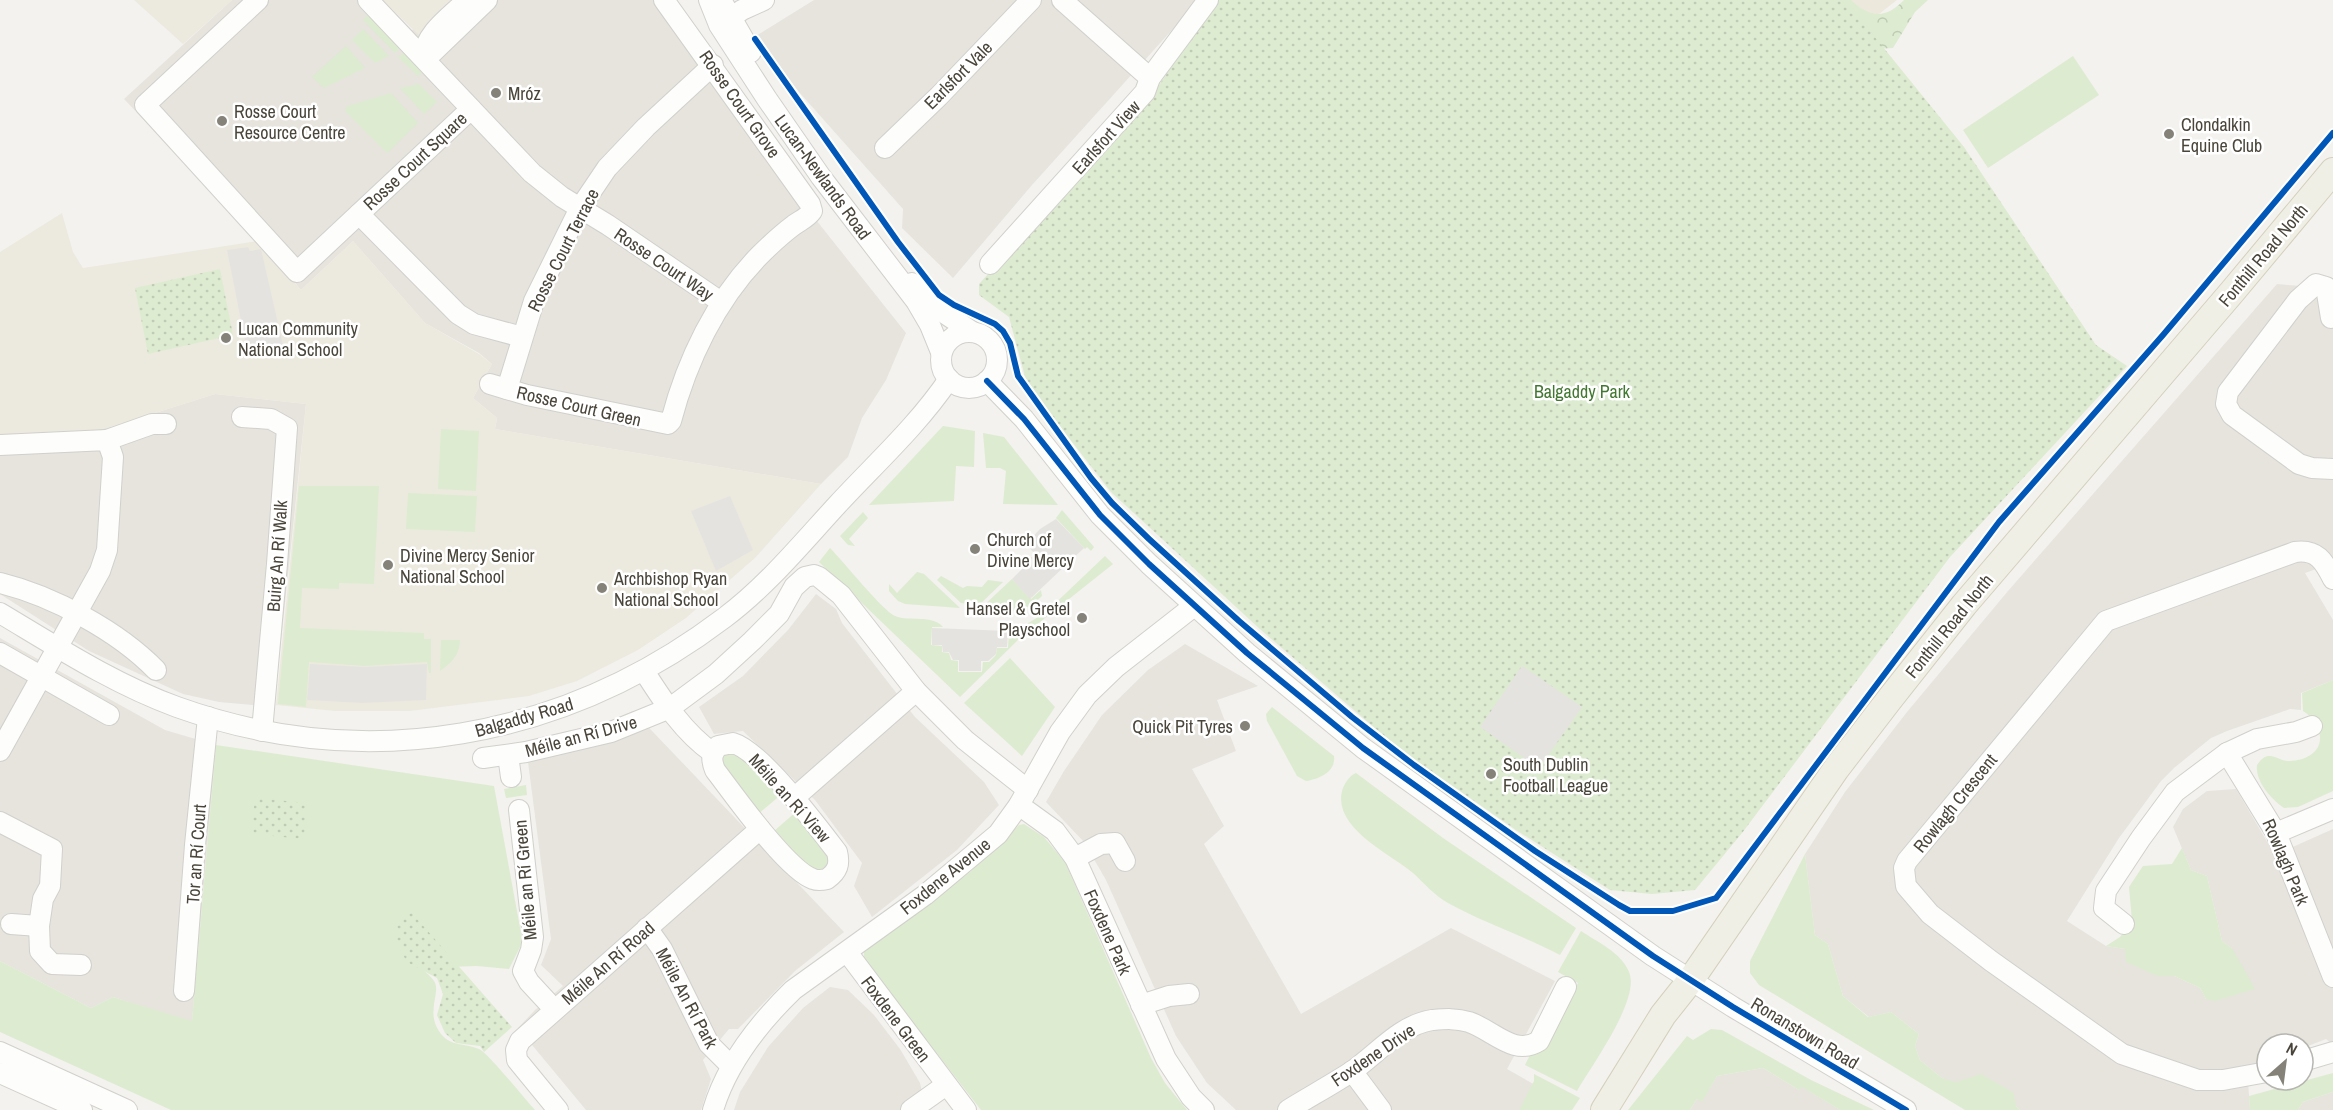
<svg xmlns="http://www.w3.org/2000/svg" width="2333" height="1110" viewBox="0 0 2333 1110" font-family="'Archivo Narrow',sans-serif">
	<style>
		.residential { fill: #e6e4dd }
		.commercial { fill: #ede8dc }
		.education { fill: #eceade }
		.green { fill: #ddebd1 }
		.forest { fill: url(#forest-crowns) }
		.park { fill: url(#park-dots) }
		.parking { fill: #e5e3df }
		.lines { fill: none; stroke-linecap: round; stroke-linejoin: round }
		.minor-casing { stroke: #d1d0cc; stroke-width: 22 }
		.major-casing { stroke: #d4d0bd; stroke-width: 28 }
		.minor { stroke: #fdfdfc; stroke-width: 20 }
		.major { stroke: #f0efe6; stroke-width: 26 }
		.cycleway-casing { stroke: #fff; stroke-width: 10 }
		.cycleway { stroke: #0057b8; stroke-width: 6 }
		.poi-dot { fill: #848279; stroke: #fff; stroke-width: 2 }
		.labels { text-anchor: middle; dominant-baseline: central; stroke-width: 5; stroke-linejoin: round; paint-order: stroke }
		.street-label { font-size: 18px; fill: #49453a; stroke: #fff }
		.poi-label { font-size: 18px; fill: #49453a; stroke: #fff; text-anchor: start }
		.park-label { font-size: 18px; fill: #427731; stroke: #fff }
	</style>
	<defs>
		<pattern id="forest-crowns" width="20" height="18" patternUnits="userSpaceOnUse" patternTransform="scale(1.5)"><rect width="20" height="18" fill="#ddebd1"/><path d="M2 6a3 3 0 1 1 6 0M12 15a3 3 0 1 1 6 0" fill="none" stroke="#bfcbb4"/></pattern>
		<pattern id="park-dots" width="8" height="8" patternUnits="userSpaceOnUse" patternTransform="scale(1.5)"><rect width="8" height="8" fill="#ddebd1"/><path d="M2 2h.1M6 6h.1" fill="none" stroke="#bfcbb4" stroke-width="1.8" stroke-linecap="round"/></pattern>
	</defs>
	<rect width="100%" height="100%" fill="#f3f2ee"/>
	<g class="residential">
		<polygon points="232,0 382,0 412,30 461,0 677,0 766,157 906,333 886,380 862,418 848,457 821,484 495,429 497,418 473,398 492,364 479,353 425,323 353,241 301,290 277,261 124,99"/>
		<polygon points="814,0 1199,0 1032,185 953,278 902,228 903,209 799,92 756,36"/>
		<polygon points="2277,284 2333,289 2333,563 2305,573 2333,620 2333,680 2301,693 2301,710 2290,709 2227,731 2211,738 2174,768 2161,781 2119,838 2067,921 2106,946 2125,949 2157,976 2174,976 2200,988 2206,999 2232,948 2222,941 2207,876 2191,870 2173,827 2183,809 2207,791 2236,789 2275,855 2333,829 2333,1045 2326,1039 2303,1048 2303,1044 2267,1044 2267,1061 2247,1067 2250,1110 2020,1110 2016,1106 1942,1078 1920,1060 1915,1046 1919,1034 1891,1012 1869,1017 1843,996 1828,944 1815,935 1805,854 1845,792 1907,712 2008,591"/>
		<polygon points="215,394 306,404 274,707 219,702 183,694 89,651 0,594 0,440 74,435 114,426"/>
		<polygon points="816,594 836,609 842,623 915,717 984,782 999,805 957,850 872,917 854,886 862,863 815,800 743,731 714,734 699,707 743,676 788,630"/>
		<polygon points="0,638 165,730 216,745 192,1022 113,997 91,1008 0,961"/>
		<polygon points="1185,644 1258,686 1217,700 1236,751 1192,769 1224,826 1204,844 1301,1014 1451,928 1555,981 1507,1069 1537,1086 1525,1110 1236,1110 1207,1083 1176,1036 1106,880 1084,842 1046,802 1064,771 1102,715 1148,670"/>
		<polygon points="633,711 844,932 795,971 738,1029 729,1029 703,1060 711,1079 701,1110 586,1110 518,1028 535,1010 563,986 541,965 551,939 528,762 558,743"/>
		<polygon points="830,987 848,990 874,1015 900,1049 920,1083 926,1110 734,1110 740,1092 768,1047 803,1008"/>
		<polygon points="1763,1068 1799,1090 1801,1086 1840,1110 1690,1110 1697,1099 1702,1101 1717,1076"/>
		<polygon points="2333,1092 2333,1110 2298,1110 2303,1102"/>
	</g>
	<polygon class="commercial" points="1840,0 1897,0 1866,24"/>
	<g class="education">
		<polygon points="134,0 232,0 183,44"/>
		<polygon points="382,0 461,0 421,37"/>
		<polygon points="62,213 73,252 83,268 258,241 301,290 353,241 425,323 479,354 492,364 473,398 497,418 495,429 821,484 755,558 686,618 638,650 577,681 529,696 410,711 335,711 276,705 306,404 215,394 114,426 74,435 0,440 0,252"/>
	</g>
	<g class="green">
		<polygon points="370,13 402,46 395,53 363,20"/>
		<polygon points="363,29 389,56 375,63 352,40"/>
		<polygon points="346,46 365,68 324,88 312,77"/>
		<polygon points="408,51 425,69 418,76 398,57"/>
		<polygon points="2073,56 2099,95 1988,168 1963,130"/>
		<polygon points="419,84 437,102 424,114 400,88"/>
		<polygon points="391,93 418,123 387,153 345,111 347,106"/>
		<polygon points="943,426 975,431 974,467 956,466 954,501 869,505"/>
		<polygon points="441,429 479,431 476,491 438,489"/>
		<polygon points="983,433 1004,437 1058,505 1003,504 1006,471 1000,468 986,468"/>
		<polygon points="299,486 379,486 374,584 339,583 339,589 302,588 300,628 424,633 424,639 431,639 431,673 429,673 427,662 365,666 309,662 306,707 278,704"/>
		<polygon points="408,493 477,496 475,532 406,529"/>
		<polygon points="1062,510 1094,547 1091,551 1087,547 1085,549 1056,518"/>
		<polygon points="863,512 868,518 849,539 855,546 848,545 840,536"/>
		<path d="M830,548C843,561 882,610 895,616C910,622 932,614 943,627H932L931,645L942,646V652L949,653L951,660L958,661V672H982L983,662H989L996,655L997,648H1008L1009,630L997,629L1001,626H1022L1026,632L960,697L819,562Z"/>
		<polygon points="1105,556 1113,564 1030,630 1025,625 1045,613"/>
		<polygon points="917,572 924,574 960,608 905,604 898,601 889,591 889,584 897,593"/>
		<polygon points="941,576 963,588 967,586 982,587 988,580 1003,582 979,605 961,603 937,580"/>
		<path d="M1012,579L1031,599L1041,590L1042,596C1020,617 1008,611 980,609Z"/>
		<path d="M441,640H460C460,655 451,663 440,671Z"/>
		<polygon points="1010,658 1055,707 1022,756 964,703"/>
		<path d="M2333,680V791L2298,807L2284,808C2271,799 2255,781 2257,765C2260,761 2263,757 2268,756C2275,755 2283,762 2290,761C2304,761 2321,753 2320,737C2320,725 2312,717 2303,711L2302,693Z"/>
		<path d="M1272,707L1334,756C1336,772 1319,779 1306,781L1297,776L1267,721L1266,714Z"/>
		<path d="M216,745L494,786L521,933V945L509,969L477,966L421,968C425,972 431,976 434,981C442,993 424,1012 441,1034C452,1047 465,1043 479,1049C487,1052 526,1100 535,1110H171L0,1032V961L91,1008L113,997L192,1021Z"/>
		<polygon points="736,750 782,794 757,815 721,768 721,755"/>
		<path d="M1356,773L1443,838L1576,928L1560,955C1524,936 1484,923 1448,903C1435,896 1424,883 1413,873C1390,854 1333,828 1342,791C1344,784 1349,776 1356,773Z"/>
		<polygon points="526,785 527,795 506,798 504,789"/>
		<polygon points="797,811 828,850 829,869 813,872 773,832"/>
		<polygon points="1024,824 1044,837 1065,862 1151,1058 1165,1083 1187,1110 981,1110 864,960 864,951 867,948 970,872 1019,825"/>
		<polygon points="2182,848 2191,870 2207,876 2222,941 2232,948 2255,989 2215,1001 2206,999 2200,988 2174,976 2157,976 2126,962 2125,949 2106,946 2120,937 2132,921 2129,887 2143,866 2172,864"/>
		<polygon points="1805,854 1815,935 1828,944 1843,996 1868,1017 1891,1012 1919,1034 1915,1046 1920,1060 1942,1078 1956,1082 1981,1074 2014,1093 2016,1106 2020,1110 1965,1110 1759,985 1750,973 1750,961"/>
		<path d="M1581,931C1597,942 1621,952 1629,972C1641,999 1591,1066 1577,1091L1525,1065L1530,1055L1544,1046L1578,983L1558,972Z"/>
		<polygon points="1711,1029 1722,1030 1811,1080 1874,1110 1840,1110 1802,1087 1799,1090 1763,1068 1717,1076 1702,1102 1697,1099 1690,1110 1628,1110 1687,1036 1693,1040"/>
		<polygon points="2333,1073 2333,1092 2303,1102 2298,1110 2250,1110 2249,1096"/>
		<polygon points="1534,1074 1580,1098 1572,1110 1519,1110 1534,1081"/>
	</g>
	<path class="forest" d="M1822,0H1851C1870,18 1886,19 1904,0H1928L1915,12L1893,48L1873,49Z"/>
	<g class="park">
		<polygon points="1217,0 1840,0 1866,24 1874,36 1964,147 2096,345 2127,366 1950,557 1742,833 1695,890 1652,894 1610,890 1516,830 1398,748 1261,630 1111,492 1027,384 1009,317 979,295 979,284 1155,91"/>
		<polygon points="220,269 233,335 148,354 135,288"/>
		<polygon points="255,798 307,803 304,839 251,834"/>
		<polygon points="411,912 512,1027 484,1052 480,1046 456,1043 445,1033 437,1015 443,994 437,978 407,962 395,940 396,921"/>
	</g>
	<g class="parking">
		<polygon points="248,247 250,251 261,249 283,345 247,351 227,250"/>
		<polygon points="730,496 753,550 716,571 691,511"/>
		<polygon points="1056,519 1084,548 1030,599 1012,579 1022,569 1023,565 1035,554 1026,544 1040,529"/>
		<polygon points="932,628 1008,631 1007,647 997,647 996,654 988,661 981,661 981,671 959,671 959,660 953,660 949,652 943,652 942,645 932,645"/>
		<polygon points="310,664 364,667 427,664 426,700 363,703 307,700"/>
		<polygon points="1522,666 1582,707 1539,768 1480,727"/>
	</g>
	<g class="lines">
		<g class="minor-casing">
			<g id="minor">
				<polyline points="258,0 145,105 297,272 471,109"/>
				<polyline points="368,0 532,173 562,197 608,225 721,302"/>
				<polyline points="709,0 719,25 767,99 821,177 916,301 930,325 941,352"/>
				<polyline points="721,0 751,52"/>
				<polyline points="1062,0 1150,78"/>
				<polyline points="721,24 742,10 764,0"/>
				<polyline points="423,57 433,52 487,0"/>
				<path d="M423,57C426,32 450,17 467,0"/>
				<polyline points="885,148 939,96 1031,0"/>
				<polyline points="359,214 458,314 474,324 522,337"/>
				<polyline points="990,264 1145,92 1150,78 1208,0"/>
				<polyline points="912,283 941,311 971,331"/>
				<polyline points="2331,318 2326,287 2316,284 2298,300 2228,392 2226,404 2232,415 2299,464 2312,468 2333,469"/>
				<circle cx="969" cy="360" r="28"/>
				<polyline points="987,381 1024,419 1100,515 1149,564 1247,653 1363,748 1653,956 1733,1007 1906,1110"/>
				<path d="M490,384L527,395L668,424L671,421C687,360 716,300 759,256C770,245 782,234 794,225C801,220 807,218 812,211L810,204L664,0"/>
				<polyline points="507,389 534,301 580,208 607,168 646,127 713,65"/>
				<polyline points="242,417 271,419 287,428 277,564 262,731"/>
				<polyline points="107,440 152,424 166,424"/>
				<polyline points="0,445 107,440 113,457 107,550 100,571 0,751"/>
				<path d="M0,583C53,596 118,631 156,670"/>
				<path d="M0,613C57,647 114,684 177,707C367,775 564,739 724,618C767,586 802,543 838,504C876,463 918,425 949,379"/>
				<polyline points="0,653 109,715"/>
				<path d="M644,671C663,701 684,733 713,753"/>
				<path d="M733,743C761,751 818,827 837,852C840,864 838,871 827,879C823,880 818,881 813,879C787,870 734,795 715,770C711,760 711,755 718,746Z"/>
				<polyline points="2227,753 2276,833 2333,977"/>
				<polyline points="508,755 511,777"/>
				<polyline points="483,758 526,752 611,732 670,708 716,674 752,641 779,614 794,587 805,577 814,575 819,577 841,595 916,691 965,740 1028,790"/>
				<polyline points="794,798 916,691"/>
				<polyline points="1019,805 1055,831 1075,858 1166,1059 1191,1097 1204,1110"/>
				<polyline points="519,810 533,937 531,950 523,971 529,982 554,1009"/>
				<polyline points="0,822 52,849 50,886 43,899 39,926 40,951 52,964 81,965"/>
				<polyline points="2276,833 2333,809"/>
				<polyline points="1075,858 1101,844 1115,843 1125,861"/>
				<polyline points="11,924 39,926"/>
				<polyline points="2124,924 2104,908 2106,891 2141,838 2175,792 2227,753 2257,739 2296,732 2312,726"/>
				<polyline points="647,928 662,949 709,1044 731,1066"/>
				<polyline points="847,952 966,1110"/>
				<polyline points="184,991 195,845 208,717"/>
				<polyline points="1141,1005 1169,996 1189,994"/>
				<polyline points="0,1052 127,1110"/>
				<polyline points="2303,1061 2333,1052"/>
				<polyline points="1352,1071 1381,1110"/>
				<path d="M2267,1072L2223,1080H2198L2122,1054L1991,961L1930,914L1906,886L1904,868L1907,861L2106,621L2295,552C2317,549 2324,561 2333,579"/>
				<polyline points="0,1073 82,1110"/>
				<polyline points="558,1110 517,1060 516,1050 520,1041 760,829"/>
				<path d="M713,1110C727,1063 758,1024 793,990L925,895L998,834L1019,805L1060,732L1087,695L1116,667L1194,606"/>
				<polyline points="911,1110 946,1085"/>
				<path d="M1288,1110C1309,1097 1331,1085 1351,1072C1377,1054 1400,1025 1432,1020C1445,1019 1456,1018 1469,1022C1493,1030 1514,1057 1539,1041L1566,987"/>
			</g>
		</g>
		<g class="major-casing">
			<polyline id="major" points="1604,1110 1663,1015 1690,981 1836,769 1889,700 1964,605 2232,292 2333,171"/>
		</g>
		<use href="#minor" class="minor"/>
		<use href="#major" class="major"/>
		<g class="cycleway-casing">
			<g id="cycleway">
				<polyline points="755,39 898,242 939,295 954,305 995,324 1003,331 1010,343 1018,376 1091,478 1112,503 1149,539 1239,621 1352,717 1414,765 1535,851 1619,905 1630,911 1673,911 1716,898 1999,522 2163,335 2333,133"/>
				<polyline points="987,381 1024,419 1100,515 1149,564 1247,653 1363,748 1653,956 1733,1007 1906,1110"/>
			</g>
		</g>
		<use href="#cycleway" class="cycleway"/>
	</g>
	<g class="poi-dot">
		<circle cx="496" cy="93" r="6"/>
		<circle cx="222" cy="121" r="6"/>
		<circle cx="2169" cy="134" r="6"/>
		<circle cx="226" cy="338" r="6"/>
		<circle cx="975" cy="549" r="6"/>
		<circle cx="388" cy="565" r="6"/>
		<circle cx="602" cy="588" r="6"/>
		<circle cx="1082" cy="618" r="6"/>
		<circle cx="1245" cy="726" r="6"/>
		<circle cx="1491" cy="774" r="6"/>
	</g>
	<g class="labels">
		<g class="street-label">
			<text transform="translate(958 75) rotate(-45)">Earlsfort Vale</text>
			<text transform="translate(740 104) rotate(55)">Rosse Court Grove</text>
			<text transform="translate(1106 137) rotate(-48)">Earlsfort View</text>
			<text transform="translate(415 161) rotate(-43)">Rosse Court Square</text>
			<text transform="translate(823 177) rotate(54)">Lucan-Newlands Road</text>
			<text transform="translate(563 250) rotate(-63)">Rosse Court Terrace</text>
			<text transform="translate(2263 255) rotate(-50)">Fonthill Road North</text>
			<text transform="translate(664 264) rotate(34)">Rosse Court Way</text>
			<text transform="translate(579 406) rotate(13)">Rosse Court Green</text>
			<text transform="translate(277 556) rotate(-86)">Buirg An Rí Walk</text>
			<text transform="translate(1949 626) rotate(-51)">Fonthill Road North</text>
			<text transform="translate(524 717) rotate(-16)">Balgaddy Road</text>
			<text transform="translate(581 736) rotate(-15)">Méile an Rí Drive</text>
			<text transform="translate(790 798) rotate(48)">Méile an Rí View</text>
			<text transform="translate(1955 803) rotate(-51)">Rowlagh Crescent</text>
			<text transform="translate(196 854) rotate(-86)">Tor an Rí Court</text>
			<text transform="translate(2286 862) rotate(67)">Rowlagh Park</text>
			<text transform="translate(945 876) rotate(-39)">Foxdene Avenue</text>
			<text transform="translate(525 880) rotate(-95)">Méile an Rí Green</text>
			<text transform="translate(1108 932) rotate(66)">Foxdene Park</text>
			<text transform="translate(608 963) rotate(-41)">Méile An Rí Road</text>
			<text transform="translate(687 998) rotate(62)">Méile An Rí Park</text>
			<text transform="translate(896 1019) rotate(53)">Foxdene Green</text>
			<text transform="translate(1805 1033) rotate(31)">Ronanstown Road</text>
			<text transform="translate(1373 1055) rotate(-34)">Foxdene Drive</text>
		</g>
		<g class="poi-label">
			<text x="508" y="93">Mróz</text>
			<text x="234" y="111">Rosse Court<tspan x="234" dy="21">Resource Centre</tspan></text>
			<text x="2181" y="124">Clondalkin<tspan x="2181" dy="21">Equine Club</tspan></text>
			<text x="238" y="328">Lucan Community<tspan x="238" dy="21">National School</tspan></text>
			<text x="987" y="539">Church of<tspan x="987" dy="21">Divine Mercy</tspan></text>
			<text x="400" y="555">Divine Mercy Senior<tspan x="400" dy="21">National School</tspan></text>
			<text x="614" y="578">Archbishop Ryan<tspan x="614" dy="21">National School</tspan></text>
			<text x="1070" y="608" text-anchor="end">Hansel &amp; Gretel<tspan x="1070" dy="21">Playschool</tspan></text>
			<text x="1233" y="726" text-anchor="end">Quick Pit Tyres</text>
			<text x="1503" y="764">South Dublin<tspan x="1503" dy="21">Football League</tspan></text>
		</g>
		<g class="park-label">
			<text x="1582" y="391">Balgaddy Park</text>
		</g>
	</g>
	<g transform="translate(2285 1062) rotate(28)"><circle r="28" fill="#ffffff" stroke="#b6b5b0" stroke-width="1.5"/>
	<path d="M0-4.5L10 22L0 15L-10 22Z" fill="#848279"/>
	<text y="-9" font-size="16" font-weight="bold" text-anchor="middle" fill="#49453a">N</text>
	</g>
</svg>
